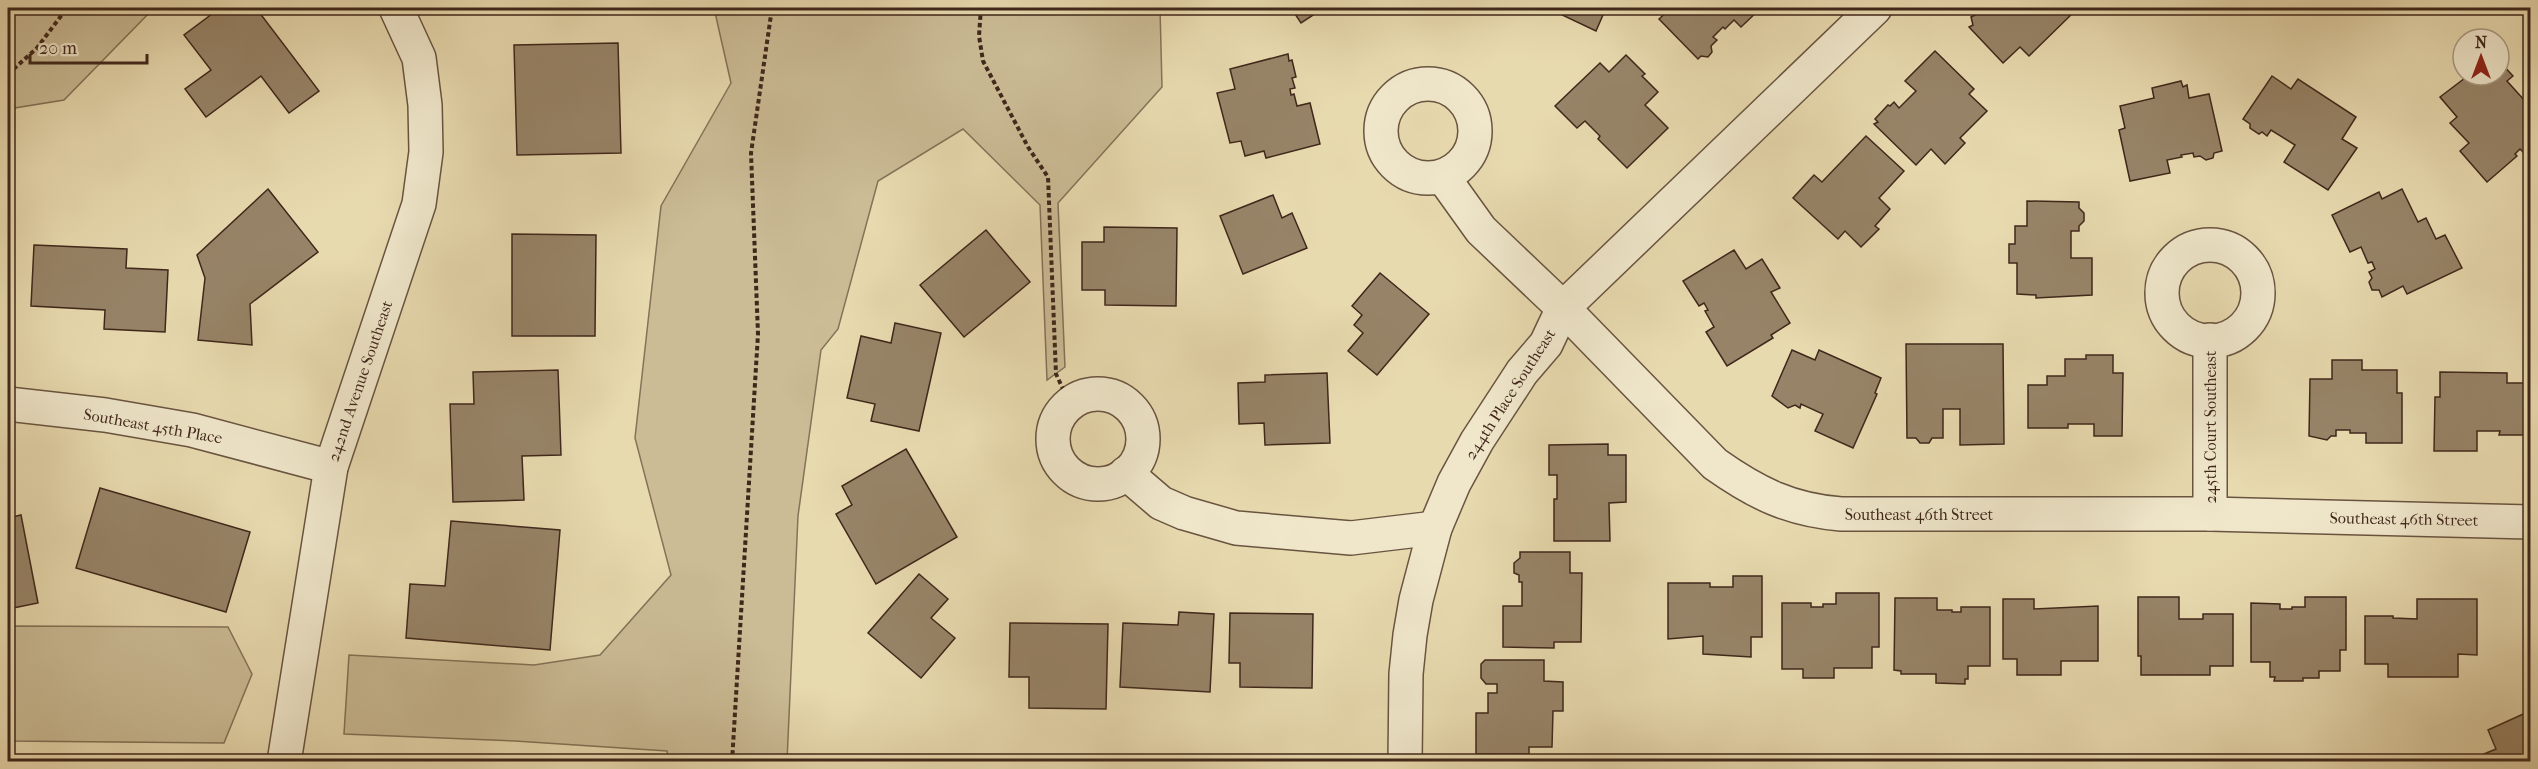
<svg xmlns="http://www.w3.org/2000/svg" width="2538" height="769" viewBox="0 0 2538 769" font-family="'IM FELL French Canon',serif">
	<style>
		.green { fill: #cbbc96; stroke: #857258; stroke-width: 1.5 }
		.building { fill: #978468; stroke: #3f271b; stroke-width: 1.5 }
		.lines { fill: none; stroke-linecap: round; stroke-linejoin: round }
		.minor-casing { stroke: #695440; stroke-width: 36 }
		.path { stroke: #3f271b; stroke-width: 4; stroke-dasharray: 4.5 3; stroke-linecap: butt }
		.minor { stroke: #f0e7cb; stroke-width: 33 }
		.labels { text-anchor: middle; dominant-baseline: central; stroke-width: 6; stroke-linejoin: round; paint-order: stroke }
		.street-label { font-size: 16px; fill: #3f271b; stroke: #f0e7cb }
	</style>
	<rect width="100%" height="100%" fill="#e8daaf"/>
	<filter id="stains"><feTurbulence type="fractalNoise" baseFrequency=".00333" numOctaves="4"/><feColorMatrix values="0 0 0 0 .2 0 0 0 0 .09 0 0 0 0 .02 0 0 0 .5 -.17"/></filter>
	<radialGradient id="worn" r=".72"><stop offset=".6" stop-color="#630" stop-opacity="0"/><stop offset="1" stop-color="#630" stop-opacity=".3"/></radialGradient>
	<g class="green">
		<polygon points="8,8 154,8 64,100 8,109"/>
		<polygon points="714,8 1160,8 1162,87 1058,203 1065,367 1047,380 1040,205 963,129 878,181 838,329 821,350 798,516 787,761 668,761 667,751 515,741 344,734 349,655 534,665 600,655 671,575 635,438 661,206 731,83"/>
		<polygon points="8,626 228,627 252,674 224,743 8,741"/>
	</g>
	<g class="building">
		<polygon points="220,8 256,8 319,91 289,113 261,76 206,117 185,89 211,70 184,35"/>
		<polygon points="1291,8 1324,8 1301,23"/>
		<polygon points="1563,8 1606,8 1596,31 1560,14"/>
		<polygon points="1671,8 1761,8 1741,27 1734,20 1725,29 1723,27 1713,37 1717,40 1711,46 1712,52 1708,57 1701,56 1698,59 1659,19"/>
		<polygon points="1989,8 1994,11 1997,8 2077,9 2029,56 2020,47 2003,63 1969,27 1973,25 1971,17"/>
		<polygon points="618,43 621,153 517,155 514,45"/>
		<polygon points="1935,51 1974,89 1969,94 1987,111 1960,138 1965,143 1945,164 1931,149 1916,165 1874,124 1878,122 1875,119 1888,105 1890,106 1894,102 1899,108 1916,91 1905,81"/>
		<polygon points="1288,54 1289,61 1292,60 1296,77 1292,78 1295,88 1290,89 1291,95 1294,94 1297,106 1310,103 1320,144 1266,158 1264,151 1245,156 1241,141 1230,143 1217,93 1235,89 1230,69"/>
		<polygon points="1626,55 1645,74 1642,76 1658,92 1645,105 1668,128 1627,168 1598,139 1600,136 1585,121 1577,128 1555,106 1600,63 1609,72"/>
		<polygon points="2499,61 2513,76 2507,81 2525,101 2530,96 2530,145 2523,152 2520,149 2515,154 2517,156 2487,182 2460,151 2469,143 2450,123 2457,117 2440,97 2469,75 2499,75"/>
		<polygon points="2272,76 2291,89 2298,79 2356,117 2342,139 2357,148 2328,190 2284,162 2295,145 2271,130 2267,136 2262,132 2259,134 2250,128 2250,124 2243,119"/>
		<polygon points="2181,81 2183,87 2187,85 2189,98 2209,94 2222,151 2214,153 2213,158 2206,160 2200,156 2194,157 2193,153 2181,155 2182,157 2167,160 2170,173 2130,181 2119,130 2125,128 2120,106 2154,98 2152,88"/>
		<polygon points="1866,136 1904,171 1879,198 1890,209 1875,226 1879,229 1861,247 1845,231 1838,239 1793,198 1814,175 1822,182"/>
		<polygon points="268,189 318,252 250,304 252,345 198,340 205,278 197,255"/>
		<polygon points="2402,189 2418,222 2426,218 2436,239 2445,235 2462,268 2407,294 2403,286 2382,297 2379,290 2372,290 2369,282 2372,278 2369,272 2375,269 2372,262 2368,263 2361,247 2350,252 2332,215 2379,192 2382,199"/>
		<polygon points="1273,195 1282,218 1292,213 1307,248 1243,274 1220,216"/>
		<polygon points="2027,201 2079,202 2079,208 2084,213 2084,221 2079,226 2079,231 2071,231 2071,258 2092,258 2092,295 2036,298 2036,295 2017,294 2017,263 2009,263 2009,244 2015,244 2015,226 2027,226"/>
		<polygon points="1104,227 1177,228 1176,306 1105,305 1105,290 1082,290 1082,242 1104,242"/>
		<polygon points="986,230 1030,282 964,337 920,285"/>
		<polygon points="512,234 596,235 595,336 512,336"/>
		<polygon points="34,245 127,249 126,268 168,270 165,332 104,329 105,310 31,306"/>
		<polygon points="1734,250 1746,269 1762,259 1780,288 1771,292 1790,323 1771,335 1773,338 1727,366 1706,332 1714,327 1705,311 1708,310 1704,303 1699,306 1683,281"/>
		<polygon points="1380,273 1429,314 1377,375 1348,351 1363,333 1354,325 1362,315 1352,306"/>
		<polygon points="895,323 941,333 919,431 871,421 875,404 847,398 861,336 891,343"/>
		<polygon points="1906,344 2003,344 2004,444 1960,445 1960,409 1943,409 1943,438 1932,438 1929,443 1920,443 1916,438 1907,438"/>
		<polygon points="1792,350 1815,360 1819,350 1881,378 1875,393 1877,394 1853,448 1815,431 1823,414 1801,404 1800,408 1795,405 1788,408 1772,396"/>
		<polygon points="2086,355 2113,355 2113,373 2123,373 2122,436 2094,436 2094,424 2068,424 2068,428 2028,428 2028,385 2047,385 2047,376 2065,376 2065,359 2086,359"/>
		<polygon points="2332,360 2362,360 2362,370 2397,370 2397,393 2402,393 2402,443 2366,443 2366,433 2350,433 2350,430 2336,430 2336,436 2331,436 2327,440 2309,436 2310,379 2332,379"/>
		<polygon points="558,370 561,455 522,456 524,500 453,502 450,404 474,404 473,372"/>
		<polygon points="2440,372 2507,373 2507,383 2530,383 2529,435 2499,435 2500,431 2477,431 2477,451 2434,451 2435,397 2440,397"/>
		<polygon points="1327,373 1330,443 1265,445 1264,423 1239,424 1238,383 1265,382 1265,375"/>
		<polygon points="1608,444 1608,455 1626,455 1626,502 1609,503 1610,541 1554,541 1554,499 1557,499 1557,475 1549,475 1549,445"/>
		<polygon points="906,449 957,537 876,584 836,514 852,505 842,486"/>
		<polygon points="100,488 250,532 226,612 76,568"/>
		<polygon points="21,515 38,603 8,609 8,518"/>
		<polygon points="451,521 560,530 550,650 406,638 410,584 445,586"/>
		<polygon points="1520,552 1570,552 1570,573 1582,573 1581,642 1554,642 1554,648 1503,647 1503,606 1522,606 1522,582 1519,582 1519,575 1514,573 1514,563 1520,558"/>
		<polygon points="919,574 948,599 931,618 955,638 921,678 868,633"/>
		<polygon points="1733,576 1762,576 1762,637 1751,637 1751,657 1703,654 1703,636 1668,639 1668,583 1710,583 1710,587 1733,587"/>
		<polygon points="1836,593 1879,593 1879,647 1872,647 1872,668 1834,668 1834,678 1803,678 1803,669 1782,669 1782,603 1811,603 1811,607 1823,607 1823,604 1836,604"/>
		<polygon points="2138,597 2179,597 2179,619 2203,619 2203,614 2233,614 2233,666 2210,666 2210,675 2141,675 2141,656 2138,656"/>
		<polygon points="2305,597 2346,597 2346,650 2340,650 2340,671 2319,671 2319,678 2303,678 2303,681 2274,681 2275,677 2270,677 2270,662 2251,662 2251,603 2280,604 2280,609 2292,609 2292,607 2305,607"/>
		<polygon points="1895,598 1937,598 1937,610 1952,610 1952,612 1961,612 1961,607 1990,607 1990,666 1968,666 1968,679 1965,679 1965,684 1936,683 1936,674 1901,674 1901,671 1894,670"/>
		<polygon points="2003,599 2034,599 2034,609 2098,606 2098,661 2061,661 2061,675 2017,675 2017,659 2003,659"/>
		<polygon points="2417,599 2477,599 2477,655 2458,654 2458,677 2388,677 2388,664 2365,664 2365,616 2393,616 2393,618 2417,619"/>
		<polygon points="1179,612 1214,614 1210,692 1120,687 1123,623 1178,625"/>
		<polygon points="1230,613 1313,614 1312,688 1240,687 1240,663 1229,663"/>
		<polygon points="2530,616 2530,638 2525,636"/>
		<polygon points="1010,623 1108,624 1106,709 1029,708 1029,677 1009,677"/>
		<polygon points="2530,651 2530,676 2524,674"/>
		<polygon points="1485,660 1544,660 1544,681 1563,682 1563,711 1553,711 1552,747 1529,747 1529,754 1476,754 1476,713 1488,713 1488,693 1497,693 1497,684 1486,684 1481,678 1481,664"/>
		<polygon points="2530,711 2530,762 2483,762 2482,760 2486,758 2484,754 2496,749 2488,730"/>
	</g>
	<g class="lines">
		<g class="minor-casing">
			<g id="minor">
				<circle cx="1428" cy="131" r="47"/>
				<path d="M1443,177L1481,230L1563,308L1715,464C1756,493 1790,510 1841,514H2210L2530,522"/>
				<circle cx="2210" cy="293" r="48"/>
				<polyline points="2210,340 2210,514"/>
				<circle cx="1098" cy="439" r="45"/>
				<polyline points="8,404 105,415 192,430 331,467"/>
				<polyline points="1126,473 1161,503 1184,513 1236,528 1351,538 1435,528"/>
				<polyline points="284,762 331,467 419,204 426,152 425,105 419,58 396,8"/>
				<polyline points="1405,762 1406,674 1410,635 1416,600 1435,528 1454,483 1477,441 1522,372 1546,344 1563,308 1875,8"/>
			</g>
		</g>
		<g class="path">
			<polyline points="981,8 979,36 983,61 1028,147 1048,177 1056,374 1070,404"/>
			<polyline points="8,74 37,48 67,8"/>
			<polyline points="732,762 758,334 751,153 772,8"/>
		</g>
		<use href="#minor" class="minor"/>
	</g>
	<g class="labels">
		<g class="street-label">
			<text transform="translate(360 381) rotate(-71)">242nd Avenue Southeast</text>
			<text transform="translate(1510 394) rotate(-57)">244th Place Southeast</text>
			<text transform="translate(153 426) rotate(10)">Southeast 45th Place</text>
			<text transform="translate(2210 427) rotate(-90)">245th Court Southeast</text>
			<text x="1919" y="514">Southeast 46th Street</text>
			<text transform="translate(2404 519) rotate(1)">Southeast 46th Street</text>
		</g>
	</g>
	<rect width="2538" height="769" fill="none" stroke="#e8daaf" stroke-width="30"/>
	<rect x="9" y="9" width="2520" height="751" fill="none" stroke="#3f271b" stroke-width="3"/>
	<rect x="15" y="15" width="2508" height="739" fill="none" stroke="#3f271b" stroke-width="1.5"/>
	<g transform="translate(2481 57)"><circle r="28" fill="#f0e7cb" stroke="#a99a85" stroke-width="1.5"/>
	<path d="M0-4.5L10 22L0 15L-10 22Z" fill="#8f2418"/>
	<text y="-9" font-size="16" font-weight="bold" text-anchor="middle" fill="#3f271b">N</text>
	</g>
	<path d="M30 54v9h117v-9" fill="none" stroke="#3f271b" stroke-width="3"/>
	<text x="39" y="54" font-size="18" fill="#3f271b" stroke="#f0e7cb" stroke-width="4.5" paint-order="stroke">20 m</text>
	<rect width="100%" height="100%" filter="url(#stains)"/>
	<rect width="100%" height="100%" fill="url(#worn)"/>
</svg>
